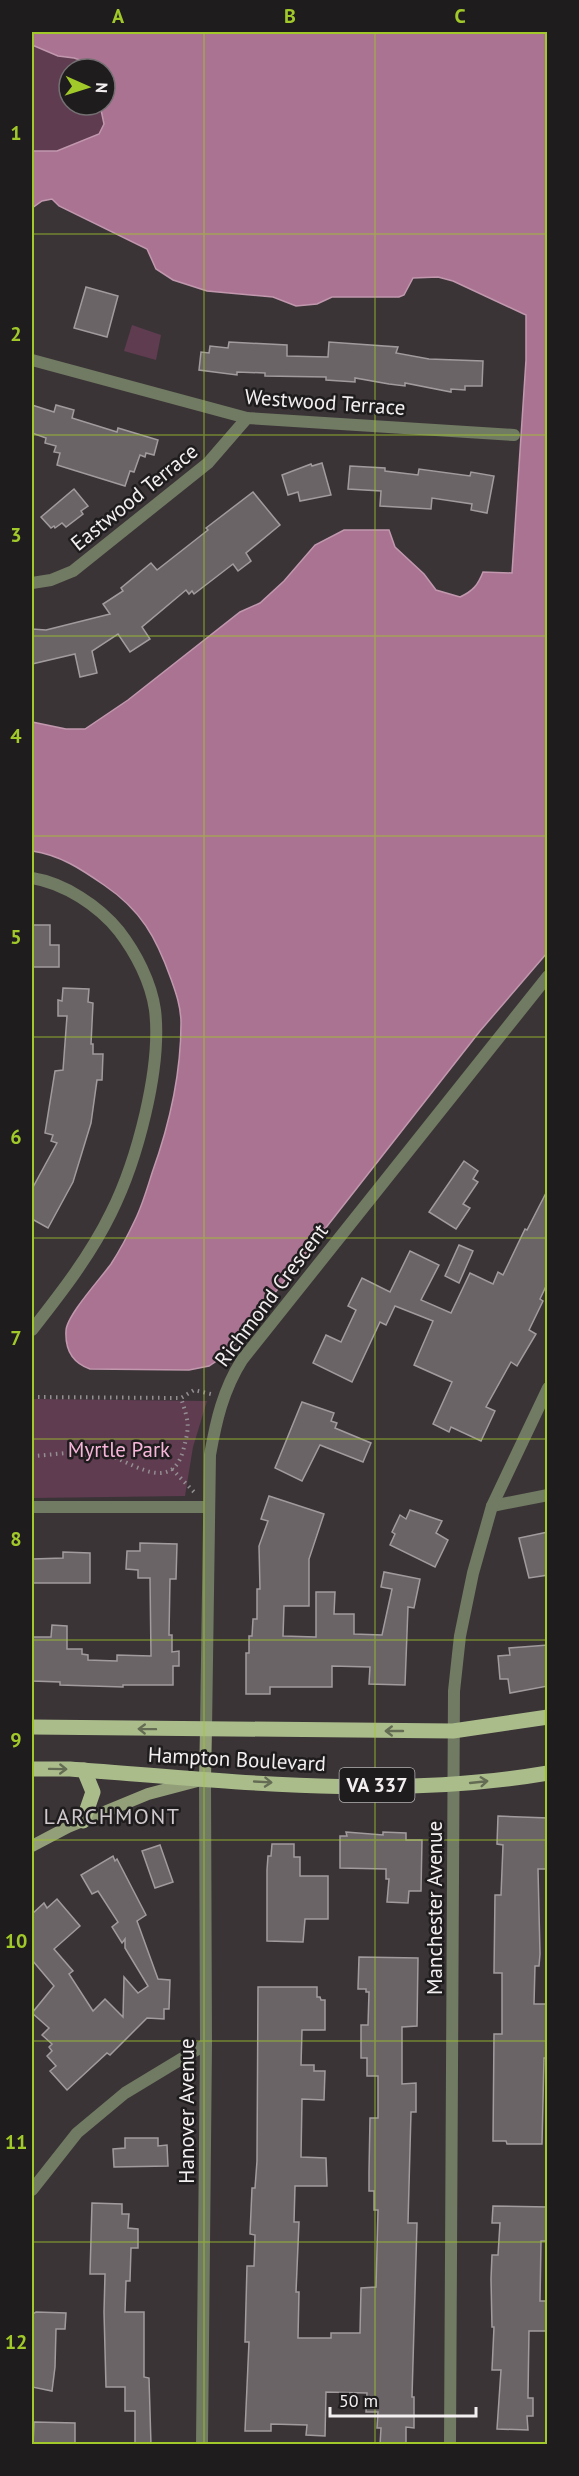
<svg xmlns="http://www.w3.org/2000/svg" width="579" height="2476" viewBox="0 0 579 2476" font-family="'PT Sans',sans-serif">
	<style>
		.green { fill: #5f3c50 }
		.water { fill: #ab7392; stroke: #c198ae; stroke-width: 1.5 }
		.building { fill: #6a6467; stroke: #a29b9e; stroke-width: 1.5 }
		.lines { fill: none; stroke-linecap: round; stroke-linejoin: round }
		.path { stroke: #938e91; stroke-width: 4; stroke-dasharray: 1.5 4.5; stroke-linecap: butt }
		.minor { stroke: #717a62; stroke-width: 12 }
		.secondary { stroke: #929f79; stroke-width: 12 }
		.primary { stroke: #abbc8b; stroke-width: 15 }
		.oneway { stroke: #656c54 }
		.grid { fill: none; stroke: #a1c92a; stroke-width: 1.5; stroke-opacity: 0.55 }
		.labels { text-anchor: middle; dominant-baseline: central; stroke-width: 5; stroke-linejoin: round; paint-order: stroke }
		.shield { fill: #1f1c1e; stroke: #b3b0b2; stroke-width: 1.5 }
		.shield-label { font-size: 20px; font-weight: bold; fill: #f3eff1 }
		.street-label { font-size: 21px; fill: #f3eff1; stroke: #1f1c1e }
		.park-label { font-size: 21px; fill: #f7b5d9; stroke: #1f1c1e }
		.neighbourhood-label { font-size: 22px; letter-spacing: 1.5px; fill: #cfc8cc; stroke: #1f1c1e }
		.neatline { fill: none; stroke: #a1c92a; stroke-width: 2 }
		.grid-label { font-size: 20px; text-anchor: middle; font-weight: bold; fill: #a1c92a }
	</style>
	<rect width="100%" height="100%" fill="#3a3437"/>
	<g class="green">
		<polygon points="32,45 58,56 74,58 90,64 91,69 69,69 69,105 100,105 104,124 99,134 57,151 32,151"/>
		<polygon points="132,325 161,335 156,360 124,351"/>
		<polygon points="32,1399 207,1401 193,1447 185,1496 32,1498"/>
	</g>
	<path class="water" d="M32,32H547V953L480,1031L227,1354L209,1366L189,1370L90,1369C73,1363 65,1350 66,1331C66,1316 101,1278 111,1264C120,1250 128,1235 135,1220C142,1206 147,1189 152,1173C169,1126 181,1074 181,1023C181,1007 176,993 171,979C156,937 141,910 104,885C81,869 60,855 32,851V722L66,729H85L128,700L240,612L260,603L284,581L315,545L344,530H389L395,547L424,574L436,590L460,597C473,591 478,585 483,572L512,573L526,360V315L453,281L438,277L413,278L404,295L399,297H332L317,304L296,306L273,297L207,291L173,280L156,269L147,249L59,206L52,199L42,201L32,208V151H57L99,134L104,124L100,105H105V69H91L89,63L74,58L58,56L32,45Z"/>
	<g class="building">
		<polygon points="86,287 118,296 107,337 74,328"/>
		<polygon points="229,342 287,345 287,356 328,357 329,342 398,347 396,353 429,359 483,361 482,386 465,386 465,390 451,389 451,392 405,383 405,386 389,384 355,378 355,382 326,380 326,377 265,376 265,373 237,372 237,375 199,370 201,352 209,353 210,346 228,348"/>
		<polygon points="32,405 54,412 56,405 74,410 72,418 117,432 118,428 158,440 154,455 146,453 145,457 140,455 134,472 130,471 125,486 57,465 60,453 54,452 56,446 45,443 46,438 32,433"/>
		<polygon points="322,463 331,495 300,501 298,492 288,495 282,475 311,464 312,466"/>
		<polygon points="350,466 385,468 385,471 418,475 419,469 470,476 471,472 494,476 487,513 471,510 472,504 432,498 431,509 380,506 381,491 348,489"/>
		<polygon points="74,489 88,506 81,511 83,514 66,527 62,523 55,528 54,526 51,528 41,517"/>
		<polygon points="253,492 280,525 246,553 251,561 238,571 233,564 194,594 192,591 189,594 186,590 142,627 150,639 130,652 118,634 92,651 97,673 80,677 75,654 32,664 32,629 46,630 110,614 103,604 123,591 121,588 151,563 157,570 208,530 206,528"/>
		<polygon points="32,925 50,925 50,945 59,945 59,967 32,967"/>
		<polygon points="63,988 89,989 88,1002 93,1003 91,1044 93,1044 93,1054 103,1054 102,1080 97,1080 91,1123 73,1182 48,1228 32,1219 32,1189 57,1143 51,1141 53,1135 45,1133 55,1071 63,1070 67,1016 58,1016 58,1000 62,1001"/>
		<polygon points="464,1161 478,1171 473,1179 478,1182 463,1204 470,1208 456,1229 429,1212"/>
		<polygon points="548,1189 548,1282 540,1299 543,1301 529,1330 536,1334 517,1366 511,1362 486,1407 495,1411 481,1441 451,1427 449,1432 433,1424 452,1382 414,1365 433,1321 395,1306 386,1325 380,1322 352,1382 313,1363 326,1335 341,1342 356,1310 348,1306 362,1278 390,1292 410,1251 439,1265 421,1300 451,1313 470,1273 493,1284 498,1272 503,1275 525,1229 527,1230"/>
		<polygon points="459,1245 473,1251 459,1283 445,1276"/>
		<polygon points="302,1402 334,1413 331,1421 337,1423 335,1428 371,1443 363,1462 320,1445 302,1481 275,1468"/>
		<polygon points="269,1496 324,1514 309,1559 309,1606 284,1606 283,1636 316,1637 316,1592 335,1592 334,1614 354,1614 354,1634 382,1635 392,1589 381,1587 384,1572 420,1579 414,1608 408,1607 405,1685 369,1684 370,1667 332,1666 332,1687 270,1687 270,1694 246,1694 246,1653 249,1653 249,1636 252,1636 253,1619 257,1619 257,1589 260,1589 259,1546 268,1521 261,1519"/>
		<polygon points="410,1510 442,1521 436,1533 448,1540 435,1567 390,1545 395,1534 392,1532 400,1515 406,1519"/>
		<polygon points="548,1532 548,1575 529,1578 519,1538"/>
		<polygon points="140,1543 177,1544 176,1579 170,1579 169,1635 172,1635 172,1652 179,1651 179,1666 173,1666 173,1685 123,1685 123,1687 60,1685 60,1682 32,1681 32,1637 51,1637 52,1625 67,1626 67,1649 82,1649 82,1654 88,1655 88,1660 117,1661 117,1655 151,1656 150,1578 138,1578 138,1570 126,1569 127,1551 140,1551"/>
		<polygon points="63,1552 90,1553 90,1583 32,1583 32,1559 63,1558"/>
		<polygon points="548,1645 548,1686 510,1693 508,1679 500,1679 498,1656 510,1655 509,1648"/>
		<polygon points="498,1816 548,1818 548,1869 538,1869 540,1954 539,1966 535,1966 534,2004 548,2004 548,2058 544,2058 542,2144 507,2144 506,2141 493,2141 494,2034 502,2034 502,1973 494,1973 495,1895 501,1895 503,1845 497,1844"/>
		<polygon points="346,1832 383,1835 383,1832 406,1833 406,1840 422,1840 421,1891 409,1891 408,1903 387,1902 389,1879 386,1879 386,1869 340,1868 340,1836 347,1836"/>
		<polygon points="272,1844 294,1844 294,1857 300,1857 300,1876 328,1876 328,1919 305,1919 303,1942 267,1941 267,1870 268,1856 271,1856"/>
		<polygon points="160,1845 173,1882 155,1888 142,1851"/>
		<polygon points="113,1856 115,1861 117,1859 146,1915 137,1921 158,1979 170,1980 169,2009 164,2009 164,2019 147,2018 110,2055 107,2053 67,2090 50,2071 56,2066 47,2056 52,2051 49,2047 52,2044 42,2035 49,2028 32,2013 54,1986 32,1960 32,1914 44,1903 47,1908 57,1899 80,1926 54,1949 73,1971 69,1974 93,2011 105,1999 123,2017 124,1977 138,1993 148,1986 125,1948 125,1939 122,1943 112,1927 118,1922 98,1891 92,1894 81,1875"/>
		<polygon points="359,1957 418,1958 417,2026 402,2027 402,2084 416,2083 416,2112 411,2112 408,2223 417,2223 412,2397 414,2397 414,2428 406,2427 406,2445 380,2445 381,2428 377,2428 378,2412 366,2412 367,2393 326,2392 325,2436 306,2435 307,2425 271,2424 271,2431 245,2431 249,2342 245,2342 247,2266 254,2266 255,2235 250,2234 252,2188 255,2188 257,2161 258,1987 317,1987 317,1997 320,1997 321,2000 325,2000 325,2030 302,2030 301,2065 314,2065 314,2071 325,2071 324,2100 302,2099 301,2157 326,2158 327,2186 295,2186 294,2222 299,2222 296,2292 299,2292 298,2338 331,2338 331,2333 360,2333 361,2288 376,2287 378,2210 374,2210 374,2191 369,2191 369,2172 370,2118 378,2118 378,2076 367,2076 367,2058 361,2058 361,2025 368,2025 369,1992 366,1992 366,1989 358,1989"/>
		<polygon points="125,2138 158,2138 158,2146 167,2145 168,2166 114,2167 113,2149 125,2148"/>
		<polygon points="92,2203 122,2204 122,2214 129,2214 128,2228 138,2229 138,2248 131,2248 130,2281 126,2281 125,2312 144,2312 144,2377 149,2378 151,2445 135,2445 135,2411 125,2411 125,2387 106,2387 104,2312 105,2274 90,2274"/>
		<polygon points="493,2206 548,2207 548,2241 541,2241 540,2301 548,2301 548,2331 529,2331 528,2395 528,2398 533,2398 533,2416 527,2416 528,2430 497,2429 501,2370 492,2370 494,2327 492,2327 491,2279 492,2255 498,2255 500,2223 492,2223"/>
		<polygon points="36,2312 66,2313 65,2329 56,2329 55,2367 52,2391 32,2387 33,2314"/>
		<polygon points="34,2422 75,2423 75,2445 33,2445"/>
	</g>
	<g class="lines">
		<g class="path">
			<polyline points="32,1397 181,1398 194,1390 211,1394"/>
			<path d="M32,1456C52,1455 75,1451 96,1452C124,1454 169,1499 183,1451C190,1425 189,1423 181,1398"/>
			<polyline points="172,1469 195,1493"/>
		</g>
		<g class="minor">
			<polyline points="32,360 247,418 514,435"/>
			<polyline points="32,583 51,580 73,571 208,463 247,418"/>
			<path d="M32,878C64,883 99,906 119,931C136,953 151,982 155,1010C162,1068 137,1161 111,1213C90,1256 61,1293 32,1330"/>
			<polyline points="492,1506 548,1495"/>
			<polyline points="32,1507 208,1507"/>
			<path d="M206,1729L210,1455C216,1421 223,1390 242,1360L548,976"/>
			<polyline points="32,2190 77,2133 125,2093 206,2044"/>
			<polyline points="202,2444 206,2044 205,1779"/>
			<polyline points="450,2444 454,1691 460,1636 473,1573 492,1506 548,1388"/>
		</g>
		<polyline class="secondary" points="32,1846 68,1827 148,1794 205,1779 206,1729"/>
		<g class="primary">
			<polyline points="32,1727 453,1731 548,1717"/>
			<path d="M32,1769H70C228,1781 391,1800 548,1773"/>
			<polyline points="83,1821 93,1792 84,1770"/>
		</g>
	</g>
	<defs><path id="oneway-shaft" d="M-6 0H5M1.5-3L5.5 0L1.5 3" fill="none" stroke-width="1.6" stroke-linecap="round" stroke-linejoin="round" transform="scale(1.5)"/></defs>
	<g class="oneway">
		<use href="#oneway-shaft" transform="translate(147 1729) rotate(-179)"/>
		<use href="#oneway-shaft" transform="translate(394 1731) rotate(-180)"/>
		<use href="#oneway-shaft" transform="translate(58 1769) rotate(1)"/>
		<use href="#oneway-shaft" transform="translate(263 1782) rotate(3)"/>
		<use href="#oneway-shaft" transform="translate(479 1782) rotate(-6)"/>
	</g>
	<path class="grid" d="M204,32V2444M375,32V2444M32,234H548M32,435H548M32,636H548M32,836H548M32,1037H548M32,1238H548M32,1439H548M32,1640H548M32,1840H548M32,2041H548M32,2242H548"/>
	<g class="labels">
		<rect class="shield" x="339.5" y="1768" width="75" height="34" rx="4.5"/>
		<g class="shield-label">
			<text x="377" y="1785">VA 337</text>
		</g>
		<g class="street-label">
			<text transform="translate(325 402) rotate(4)">Westwood Terrace</text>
			<text transform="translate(134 497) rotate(-39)">Eastwood Terrace</text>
			<text transform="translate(271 1295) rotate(-53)">Richmond Crescent</text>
			<text transform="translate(237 1759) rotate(3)">Hampton Boulevard</text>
			<text transform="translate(434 1908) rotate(-90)">Manchester Avenue</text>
			<text transform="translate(186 2111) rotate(-90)">Hanover Avenue</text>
		</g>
		<g class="park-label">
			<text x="119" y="1449">Myrtle Park</text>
		</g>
		<g class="neighbourhood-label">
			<text x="112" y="1816">LARCHMONT</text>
		</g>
	</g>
	<rect width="579" height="2476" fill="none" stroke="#1f1c1e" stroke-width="66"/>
	<g transform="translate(87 87) rotate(93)"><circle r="28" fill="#1f1c1e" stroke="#747072" stroke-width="1.5"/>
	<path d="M0-4.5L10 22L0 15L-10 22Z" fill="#a1c92a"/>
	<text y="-9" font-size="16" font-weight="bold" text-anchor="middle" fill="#f3eff1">N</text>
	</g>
	<path d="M330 2407v9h146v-9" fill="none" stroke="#f3eff1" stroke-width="3"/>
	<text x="339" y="2407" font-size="18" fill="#f3eff1" stroke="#1f1c1e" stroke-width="4.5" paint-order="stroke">50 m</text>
	<rect x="33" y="33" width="513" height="2410" class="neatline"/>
	<g class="grid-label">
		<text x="118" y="23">A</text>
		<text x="290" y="23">B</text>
		<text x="460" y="23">C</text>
		<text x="16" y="140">1</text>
		<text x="16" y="341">2</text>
		<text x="16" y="542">3</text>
		<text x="16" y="743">4</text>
		<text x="16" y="944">5</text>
		<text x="16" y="1144">6</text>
		<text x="16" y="1345">7</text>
		<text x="16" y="1546">8</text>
		<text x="16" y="1747">9</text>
		<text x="16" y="1948">10</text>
		<text x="16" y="2149">11</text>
		<text x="16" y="2349">12</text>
	</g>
</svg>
